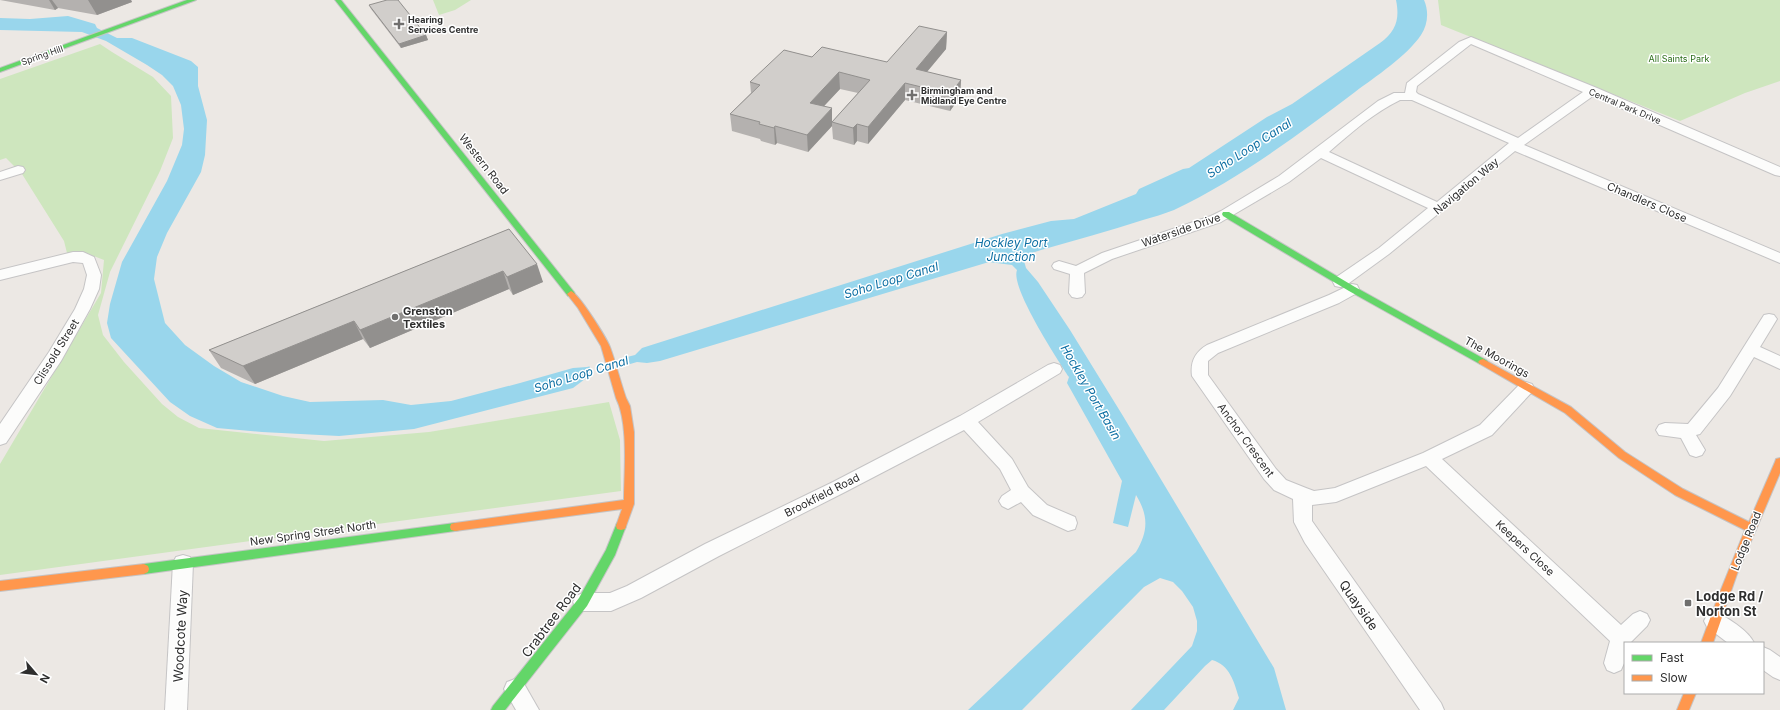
<svg xmlns="http://www.w3.org/2000/svg" width="1780" height="710" viewBox="0 0 1780 710" font-family="Inter,sans-serif">
	<style>
		.green { fill: #cee6be }
		.water { fill: #99d6ec }
		.pier { fill: #ece8e4 }
		.lines { fill: none; stroke-linecap: round; stroke-linejoin: round }
		.street-casing { stroke: #c5c4c5; stroke-width: 2 }
		.fast-casing { stroke: #c5c4c5; stroke-width: 2 }
		.slow-casing { stroke: #c5c4c5; stroke-width: 2 }
		.street { fill: #fcfcfb; fill-rule: evenodd }
		.fast { fill: #63d668; fill-rule: evenodd }
		.slow { fill: #ff974d; fill-rule: evenodd }
		.wall { fill: #b4b1af; fill-rule: evenodd }
		.shaded-wall { fill: #92908e }
		.building { fill: #d1cecb; stroke: #92908e }
		.poi-dot { fill: #706f6e; stroke: #fff; stroke-width: 1.5 }
		.labels { text-anchor: middle; dominant-baseline: central; stroke-width: 3; stroke-linejoin: round; paint-order: stroke }
		.far-poi-label { font-size: 9px; font-weight: bold; fill: #2e2e2e; stroke: #fff; text-anchor: start }
		.far-street-label { font-size: 9px; fill: #2e2e2e; stroke: #fff }
		.far-park-label { font-size: 9px; fill: #2c6e1b; stroke: #fff }
		.street-label { font-size: 11px; fill: #2e2e2e; stroke: #fff }
		.poi-label { font-size: 11px; font-weight: bold; fill: #2e2e2e; stroke: #fff; text-anchor: start }
		.water-label { font-size: 12px; font-style: italic; fill: #0d6fa3; stroke: #fff }
		.near-poi-label { font-size: 13px; font-weight: bold; fill: #2e2e2e; stroke: #fff; text-anchor: start }
		.near-street-label { font-size: 13px; fill: #2e2e2e; stroke: #fff }
	</style>
	<rect width="100%" height="100%" fill="#ece8e4"/>
	<g class="green">
		<polygon points="433,0 471,0 455,10 439,15"/>
		<polygon points="1438,0 1780,0 1780,81 1745,93 1680,121 1441,25"/>
		<polygon points="100,44 112,52 153,77 171,96 173,138 160,171 110,272 98,315 103,335 124,362 162,404 178,417 199,428 324,441 429,432 609,402 620,440 621,491 0,575 0,464 101,293 104,260 91,255 67,253 64,241 22,174 6,158 0,160 0,79"/>
	</g>
	<path class="water" d="M1396,0H1424C1429,11 1428,25 1421,35C1407,56 1375,77 1355,92C1298,135 1239,179 1174,210C1164,214 1153,217 1143,220C1109,231 1075,240 1041,250L1032,253L1024,261L1026,268L1038,282L1070,330L1123,416L1274,668L1286,710H1233L1239,698C1234,682 1230,665 1212,660L1205,666L1164,710H1131L1192,646L1197,631V621L1193,607L1182,591L1173,582L1160,578L1144,587L1022,710H968L1136,552C1148,532 1149,516 1136,495L1128,527L1113,523L1122,481L1067,383L1069,377C1058,360 1010,287 1017,270L1012,265L989,262L660,361L647,363L637,362L589,376L573,388L414,429L339,436L262,432L217,428L190,416L170,402L111,338L107,323L110,304L122,262L167,181L182,145L184,129L181,105L173,86L162,75L147,65L106,41L82,32L0,30V18L30,19L68,16L95,24L97,28L117,38H132L191,61L198,67V86L207,120L205,155L201,172L167,233L157,257L154,279L165,323L185,345L214,366L241,382L283,396L310,402L383,400L411,405L451,401L520,383L573,368L587,367L635,355L642,348L1002,234L1051,221L1074,219L1136,194L1139,189L1183,169L1189,168L1267,117L1292,104L1380,43C1396,31 1400,19 1396,0Z"/>
	<polygon class="pier" points="627,354 630,366 592,377 589,364"/>
	<g class="lines">
		<g class="street-casing">
			<g id="street">
				<path d="M1471,37L1597,88L1780,167V176L1775,175L1593,96L1524,145L1780,253V263L1515,151L1389,254L1345,286L1340,287L1335,286L1333,282L1335,278L1379,248L1428,208L1321,158L1289,182L1221,222L1112,259L1084,273L1085,293L1082,297L1077,298L1072,297L1069,293L1070,274L1054,269L1052,266L1054,263L1059,261L1076,266L1102,253L1211,216L1221,211L1279,176L1378,101L1394,93H1405L1407,83L1459,42ZM1471,44L1583,92L1518,138L1418,94L1416,92L1417,86ZM1400,100H1412L1509,143L1437,202L1329,152C1351,133 1373,113 1400,100Z"/>
				<polygon points="18,166 23,167 25,170 23,173 0,180 0,172"/>
				<polygon points="73,252 83,252 94,257 101,275 99,289 90,309 61,361 6,443 0,445 0,424 49,352 75,309 84,289 87,275 83,263 73,262 0,280 0,270"/>
				<path d="M1352,284L1357,285L1359,289L1357,293L1339,303L1218,353L1208,361V375L1276,469L1286,480L1306,488L1314,491L1335,488L1423,453L1480,425L1520,384L1526,382L1532,384L1534,388L1532,392L1492,435L1442,459L1621,625L1633,614L1640,611L1647,614L1650,620L1647,626L1630,643H1625V661L1621,670L1614,673L1607,670L1604,663L1610,641L1426,466L1336,502L1312,505V521L1319,531L1441,703L1444,710H1420L1305,543L1294,522L1293,499L1274,490L1264,479L1192,376C1190,362 1195,352 1207,345L1329,295Z"/>
				<polygon points="1769,314 1774,315 1777,319 1760,347 1780,356 1780,369 1754,357 1730,396 1700,434 1696,435 1705,450 1702,455 1696,457 1690,455 1681,438 1659,435 1656,430 1659,425 1665,423 1688,424 1718,388 1764,315"/>
				<polygon points="1054,363 1060,365 1062,369 1060,373 978,422 1012,459 1028,487 1047,505 1075,517 1077,523 1075,529 1068,531 1033,515 1021,502 1008,509 1002,506 999,501 1002,496 1011,490 1000,469 964,430 845,492 719,556 641,598 611,611 583,611 576,608 573,602 576,596 583,593 610,593 627,586 705,544 833,482 960,416 1048,365"/>
				<polygon points="183,555 190,557 193,563 187,710 165,710 173,563 176,557"/>
				<path d="M1714,612C1726,616 1749,631 1754,643H1728L1707,627L1704,621L1707,615Z"/>
				<polygon points="1763,647 1770,650 1780,657 1780,680 1773,677 1763,670"/>
				<polygon points="515,679 523,682 539,710 516,710 504,689 507,682"/>
			</g>
		</g>
		<g class="fast-casing">
			<g id="fast">
				<polygon points="187,0 196,0 0,72 0,68"/>
				<polygon points="335,0 341,0 574,292 575,294 574,296 568,296"/>
				<polygon points="1223,212 1229,212 1355,287 1486,360 1488,362 1486,364 1480,364 1349,291 1223,216 1222,214"/>
				<polygon points="621,522 625,523 626,526 615,555 587,606 505,710 491,710 493,706 579,598 606,550 617,523"/>
				<polygon points="455,523 459,524 460,527 459,530 455,531 144,574 140,572 139,569 140,566 144,564"/>
			</g>
		</g>
		<g class="slow-casing">
			<g id="slow">
				<path d="M571,291C579,294 606,337 610,347C616,363 620,381 626,398L630,406L634,432V504L625,529L621,530L617,529L616,526L622,509L455,531L451,530L450,527L451,524L455,523L624,500C624,471 629,424 616,398L601,346L578,308L567,294Z"/>
				<polygon points="1483,359 1571,407 1625,452 1683,489 1749,522 1775,462 1776,459 1780,458 1780,473 1737,574 1713,643 1701,643 1718,597 1745,530 1675,495 1619,458 1565,413 1480,364 1478,362 1480,360"/>
				<polygon points="144,564 148,566 149,569 148,572 144,574 0,591 0,581"/>
				<polygon points="1684,693 1696,693 1689,710 1677,710"/>
			</g>
		</g>
		<use href="#street" class="street"/>
		<use href="#fast" class="fast"/>
		<use href="#slow" class="slow"/>
	</g>
	<g class="wall">
		<polygon points="0,0 131,0 132,2 97,15 58,8 55,10"/>
		<polygon points="369,5 426,35 428,40 401,48 371,9"/>
		<path d="M947,32L946,49L927,72L961,80L960,97L950,111L905,100L868,144L857,141L854,145L833,139L832,126L808,152L777,143L775,145L761,141L760,139L732,131L730,114L751,93L750,82L812,57L887,62ZM840,89L858,93L832,122L824,106Z"/>
		<polygon points="509,229 543,282 513,295 509,289 370,348 363,339 255,384 221,368 209,350"/>
	</g>
	<g class="shaded-wall">
		<polygon points="49,0 52,0 58,8 55,10"/>
		<polygon points="88,0 131,0 132,2 97,15"/>
		<polygon points="947,32 946,49 915,86 916,69"/>
		<polygon points="426,35 428,40 401,48 399,44"/>
		<polygon points="839,72 840,89 811,120 810,103"/>
		<polygon points="961,80 960,97 950,111 950,94"/>
		<polygon points="905,83 905,100 868,144 868,127"/>
		<polygon points="832,108 832,126 808,152 807,135"/>
		<polygon points="857,124 857,141 854,145 853,128"/>
		<polygon points="775,126 777,143 775,145 774,128"/>
		<polygon points="537,264 543,282 513,295 507,277"/>
		<polygon points="503,271 509,289 370,348 360,330"/>
		<polygon points="354,321 363,339 255,384 243,366"/>
	</g>
	<g class="building">
		<polygon points="387,0 398,0 426,35 399,44 369,5"/>
		<polygon points="919,26 947,32 916,69 961,80 950,94 905,83 868,127 857,124 853,128 832,122 870,80 839,72 810,103 832,108 807,135 775,126 774,128 759,124 760,122 730,114 760,85 750,82 784,50 812,57 822,47 887,62"/>
		<polygon points="509,229 537,264 507,277 503,271 360,330 354,321 243,366 209,350"/>
	</g>
	<g class="poi-dot">
		<path d="M397 18h4v4h4v4h-4v4h-4v-4h-4v-4h4z"/>
		<path d="M910 89h4v4h4v4h-4v4h-4v-4h-4v-4h4z"/>
		<circle cx="395" cy="317" r="4"/>
		<rect x="1684" y="599" width="8" height="8" rx="2"/>
	</g>
	<g class="labels">
		<g class="far-poi-label">
			<text x="408" y="19">Hearing<tspan x="408" dy="10">Services Centre</tspan></text>
			<text x="921" y="90">Birmingham and<tspan x="921" dy="10">Midland Eye Centre</tspan></text>
		</g>
		<g class="far-street-label">
			<text transform="translate(42 55) rotate(-19)">Spring Hill</text>
			<text transform="translate(1625 106) rotate(23)">Central Park Drive</text>
		</g>
		<g class="far-park-label">
			<text x="1679" y="58">All Saints Park</text>
		</g>
		<g class="street-label">
			<text transform="translate(484 164) rotate(52)">Western Road</text>
			<text transform="translate(1466 186) rotate(-40)">Navigation Way</text>
			<text transform="translate(1647 202) rotate(23)">Chandlers Close</text>
			<text transform="translate(1181 230) rotate(-19)">Waterside Drive</text>
			<text transform="translate(56 352) rotate(-58)">Clissold Street</text>
			<text transform="translate(1497 357) rotate(29)">The Moorings</text>
			<text transform="translate(1246 440) rotate(54)">Anchor Crescent</text>
			<text transform="translate(822 495) rotate(-27)">Brookfield Road</text>
			<text transform="translate(313 533) rotate(-8)">New Spring Street North</text>
			<text transform="translate(1746 541) rotate(-68)">Lodge Road</text>
			<text transform="translate(1525 548) rotate(43)">Keepers Close</text>
		</g>
		<g class="poi-label">
			<text x="403" y="311">Grenston<tspan x="403" dy="13">Textiles</tspan></text>
		</g>
		<g class="water-label">
			<text transform="translate(1249 148) rotate(-33)">Soho Loop Canal</text>
			<text x="1011" y="242">Hockley Port<tspan x="1011" dy="14">Junction</tspan></text>
			<text transform="translate(891 280) rotate(-17)">Soho Loop Canal</text>
			<text transform="translate(581 374) rotate(-17)">Soho Loop Canal</text>
			<text transform="translate(1091 392) rotate(60)">Hockley Port Basin</text>
		</g>
		<g class="near-poi-label">
			<text x="1696" y="596">Lodge Rd /<tspan x="1696" dy="15">Norton St</tspan></text>
		</g>
		<g class="near-street-label">
			<text transform="translate(1359 605) rotate(55)">Quayside</text>
			<text transform="translate(551 620) rotate(-53)">Crabtree Road</text>
			<text transform="translate(180 636) rotate(-87)">Woodcote Way</text>
		</g>
	</g>
	<rect x="1624" y="642" width="140" height="52" fill="#ffffff" stroke="#ababab"/>
	<rect x="1632" y="655" width="20" height="6" fill="#63d668" stroke="#ababab"/>
	<text x="1660" y="662" font-size="12" fill="#2e2e2e">Fast</text>
	<rect x="1632" y="675" width="20" height="6" fill="#ff974d" stroke="#ababab"/>
	<text x="1660" y="682" font-size="12" fill="#2e2e2e">Slow</text>
	<g transform="translate(36 674) rotate(118)" stroke="#ffffff" stroke-width="3" paint-order="stroke">
	<path d="M0-3L7 15L0 10L-7 15Z" fill="#2e2e2e"/>
	<text y="-6" font-size="11" font-weight="bold" text-anchor="middle" fill="#2e2e2e">N</text>
	</g>
</svg>
